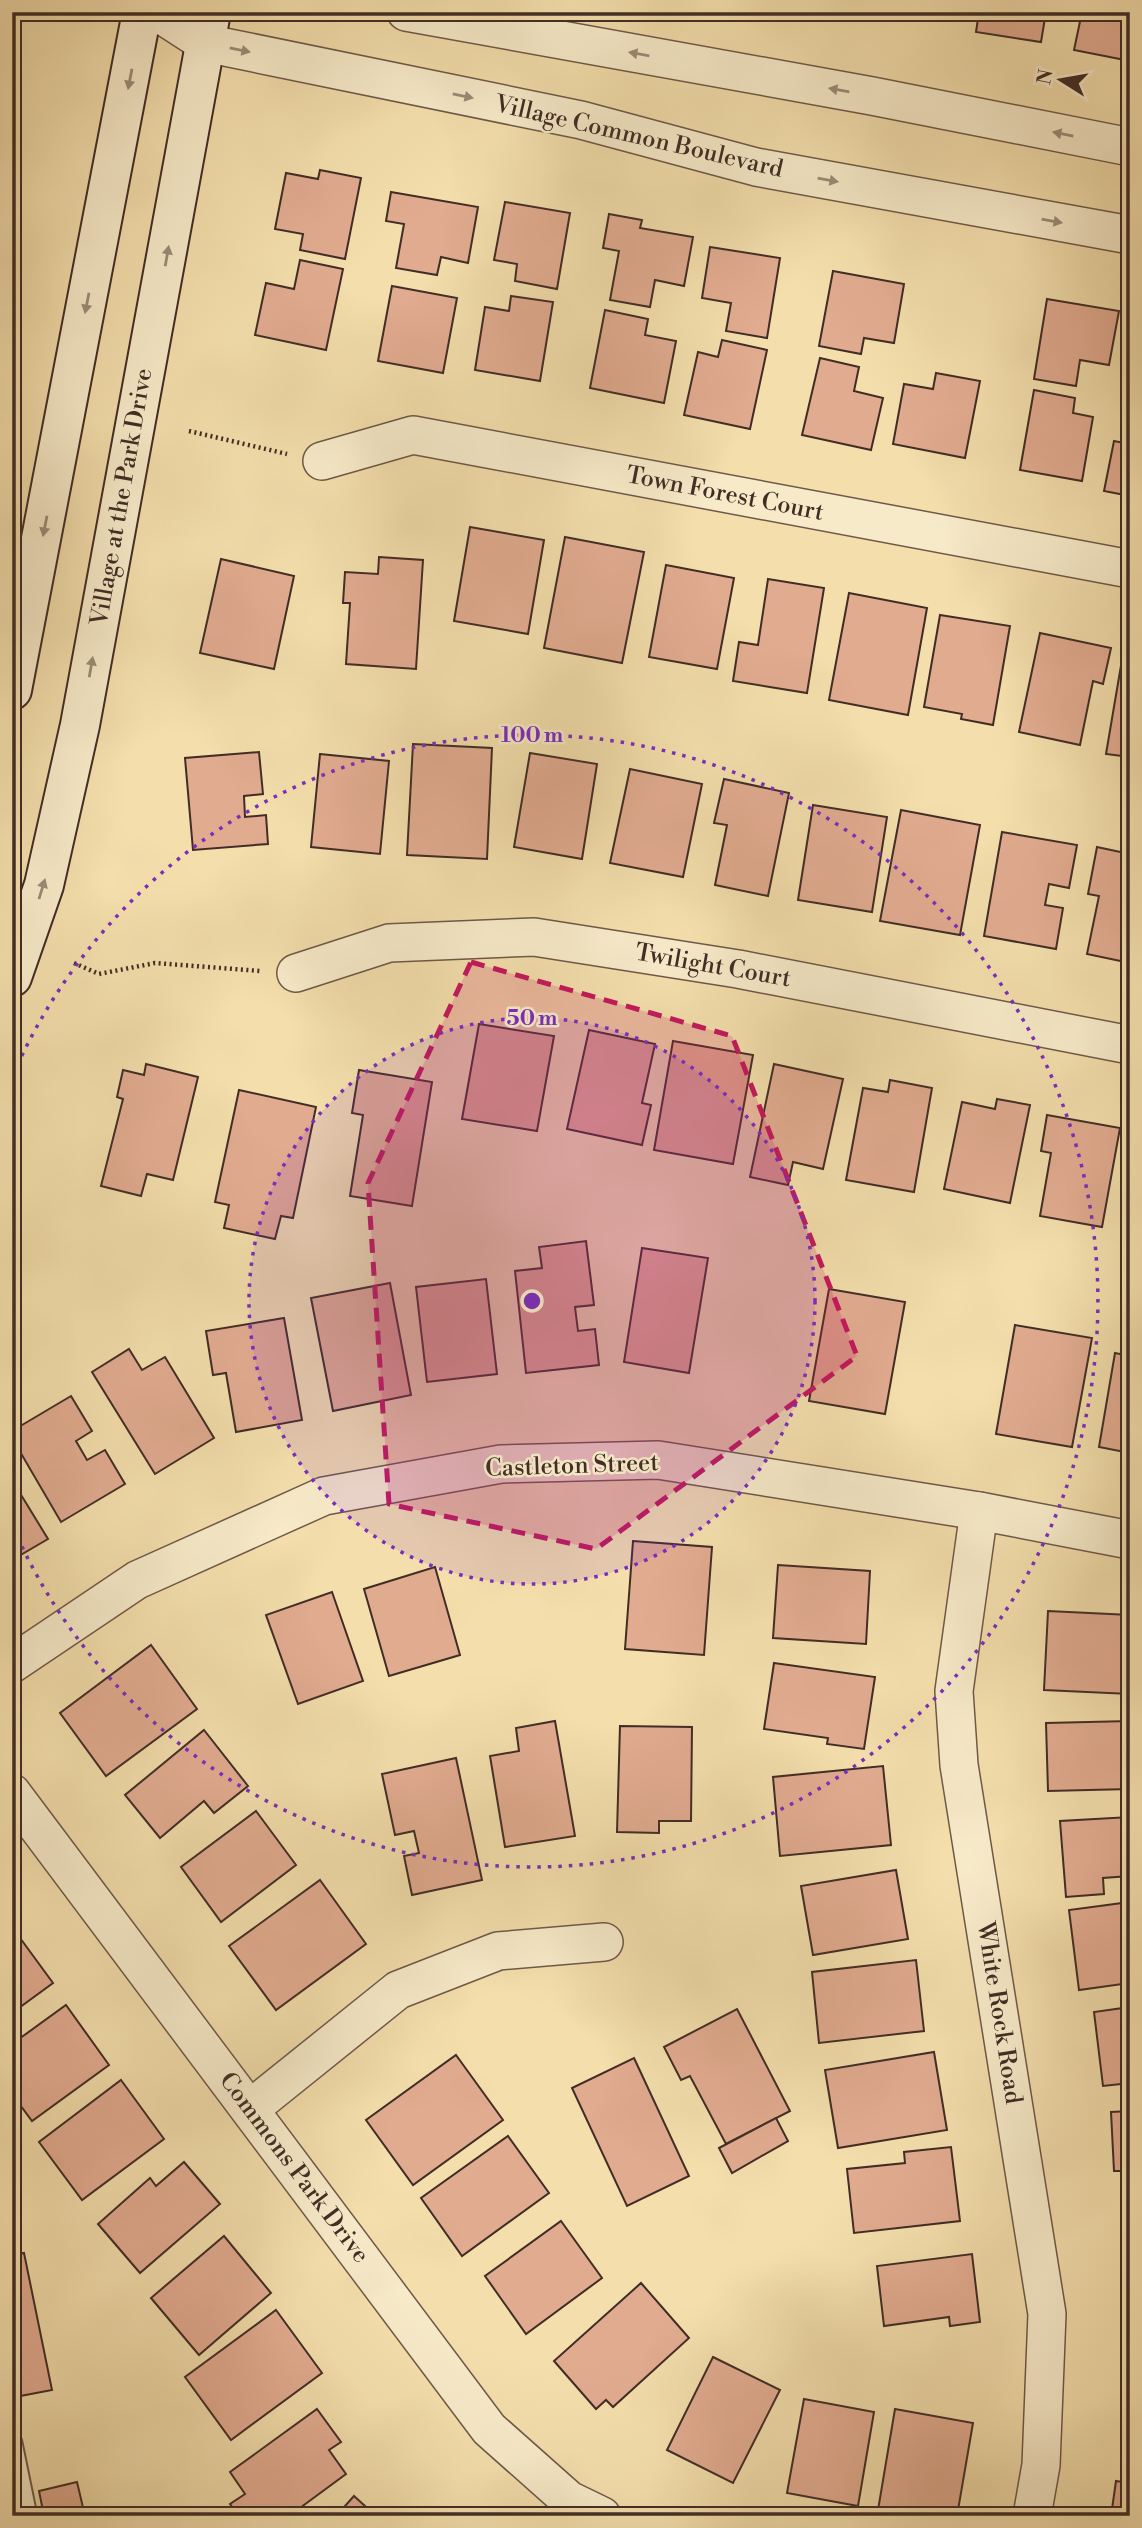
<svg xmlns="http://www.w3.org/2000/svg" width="1142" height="2528" viewBox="0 0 1142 2528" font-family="'Libre Bodoni',serif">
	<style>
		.building { fill: #e1ab90; stroke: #412d26; stroke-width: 2 }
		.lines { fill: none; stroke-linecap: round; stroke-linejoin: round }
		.lane-casing { stroke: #6e5948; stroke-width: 23 }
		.street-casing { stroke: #6e5948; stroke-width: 40 }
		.secondary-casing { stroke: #412d26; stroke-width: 42 }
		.path { stroke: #412d26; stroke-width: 4.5; stroke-dasharray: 2 3.5; stroke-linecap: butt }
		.lane { stroke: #f7eac9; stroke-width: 19 }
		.street { stroke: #f7eac9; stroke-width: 37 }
		.secondary { stroke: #f7eac9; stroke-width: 38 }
		.oneway { fill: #9c8c78 }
		.marked { fill: #c2185b; fill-opacity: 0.2; stroke: #c2185b; stroke-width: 5; stroke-dasharray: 14 9; stroke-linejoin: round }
		.ring { fill: none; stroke: #7b2cbf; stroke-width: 3.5; stroke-dasharray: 3.5 7 }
		.labels { text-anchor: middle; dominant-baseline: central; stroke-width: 5; stroke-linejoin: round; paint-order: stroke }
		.street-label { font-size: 24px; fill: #412d26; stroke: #f7eac9 }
		.centre { fill: #7b2cbf; stroke: #f7eac9; stroke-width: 3.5 }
		.ring-label { font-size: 21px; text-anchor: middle; font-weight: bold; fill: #7b2cbf; stroke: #f7eac9; stroke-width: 5; stroke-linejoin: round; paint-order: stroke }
	</style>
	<rect width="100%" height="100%" fill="#f3deac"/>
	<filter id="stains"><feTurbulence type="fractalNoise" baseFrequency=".00286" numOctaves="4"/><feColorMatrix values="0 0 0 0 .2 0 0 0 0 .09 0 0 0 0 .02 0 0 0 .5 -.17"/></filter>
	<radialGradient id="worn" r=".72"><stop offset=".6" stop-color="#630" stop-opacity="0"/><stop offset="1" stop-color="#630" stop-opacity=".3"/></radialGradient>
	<g class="building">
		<polygon points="979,12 1046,12 1041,42 976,32"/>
		<polygon points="1082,12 1130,12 1130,61 1074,50"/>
		<polygon points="12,75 20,77 12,115"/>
		<polygon points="320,170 361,178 345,259 300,250 303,234 275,229 286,173 318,179"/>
		<polygon points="391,192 478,207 468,263 441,257 437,275 396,268 404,224 386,221"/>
		<polygon points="505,202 570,213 557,289 515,281 517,264 494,260"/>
		<polygon points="609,214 642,220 640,228 693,237 684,286 655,280 650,307 610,300 619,251 603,248"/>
		<polygon points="710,247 780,258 767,338 726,331 731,303 702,298"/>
		<polygon points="300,260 343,269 326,350 255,335 266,283 294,289"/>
		<polygon points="833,271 904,284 894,343 864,338 861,354 819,346"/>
		<polygon points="392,286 457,298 443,373 378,361"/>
		<polygon points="511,296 553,302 540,381 475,370 485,307 509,311"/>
		<polygon points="1047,299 1119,311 1109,365 1080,360 1076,386 1034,379"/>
		<polygon points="605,310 648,319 645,335 676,341 664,403 590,388"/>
		<polygon points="722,340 767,350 750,429 684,415 698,352 718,357"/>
		<polygon points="820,358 859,367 854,391 883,398 871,450 802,435"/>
		<polygon points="936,373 980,381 965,458 893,444 904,384 933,389"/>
		<polygon points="1034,390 1075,398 1073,413 1093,417 1082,481 1020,470"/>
		<polygon points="1114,441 1130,444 1130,496 1104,491"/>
		<polygon points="470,527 544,540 528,634 454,621"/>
		<polygon points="565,537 644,552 622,663 544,648"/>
		<polygon points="379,557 423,560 416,669 346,664 350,603 343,603 345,572 378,574"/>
		<polygon points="221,559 294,576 274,669 200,653"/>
		<polygon points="666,565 734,578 717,669 649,657"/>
		<polygon points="768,579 824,588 807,693 733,681 739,642 758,645"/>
		<polygon points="849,593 927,608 908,715 829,700"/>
		<polygon points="940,615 1010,626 993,725 961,719 962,714 924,707"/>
		<polygon points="1040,633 1111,648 1103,684 1093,681 1080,745 1019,732"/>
		<polygon points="1125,642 1130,643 1130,757 1106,754"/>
		<polygon points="413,744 492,748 487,859 407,855"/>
		<polygon points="259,752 263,794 244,796 245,817 266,815 268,844 193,850 185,758"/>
		<polygon points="530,753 597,764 582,859 514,847"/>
		<polygon points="320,754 389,761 380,854 311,847"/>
		<polygon points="630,769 702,784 683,877 610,863"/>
		<polygon points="724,779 789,793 768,896 715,885 727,825 714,823"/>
		<polygon points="813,805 887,817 872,912 798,900"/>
		<polygon points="901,810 980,825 960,935 880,921"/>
		<polygon points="1002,832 1077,845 1069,888 1049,884 1045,905 1063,908 1056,949 984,936"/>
		<polygon points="1097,847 1130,854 1130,963 1087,954 1099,896 1088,894"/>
		<polygon points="479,1024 554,1036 537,1131 462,1119"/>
		<polygon points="589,1030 655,1044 642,1103 651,1105 642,1145 567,1129"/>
		<polygon points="673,1041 753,1055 733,1164 654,1150"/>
		<polygon points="146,1064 198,1077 173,1180 147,1174 141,1196 101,1186 123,1099 117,1097 123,1070 144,1075"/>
		<polygon points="774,1064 843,1079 823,1169 793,1162 788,1185 750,1177"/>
		<polygon points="359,1070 432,1082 412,1206 350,1196 363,1115 352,1113"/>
		<polygon points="890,1080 932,1088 914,1192 846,1180 863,1088 888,1092"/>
		<polygon points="239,1090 316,1107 293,1218 281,1216 275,1239 224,1228 229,1205 215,1202"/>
		<polygon points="997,1099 1030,1105 1010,1203 944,1189 962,1102 995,1109"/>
		<polygon points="1047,1115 1120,1128 1102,1227 1040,1216 1051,1153 1041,1151"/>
		<polygon points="586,1241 594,1305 575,1307 578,1331 595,1329 599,1365 526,1373 515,1271 542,1268 539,1247"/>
		<polygon points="642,1248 708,1258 689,1373 624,1362"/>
		<polygon points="486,1279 497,1374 427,1382 416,1287"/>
		<polygon points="390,1283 411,1395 333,1411 311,1298"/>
		<polygon points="829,1289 905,1302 885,1414 809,1401"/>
		<polygon points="284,1318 302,1420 236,1432 226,1373 213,1375 206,1331"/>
		<polygon points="1015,1325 1092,1338 1072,1447 996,1434"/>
		<polygon points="129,1349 142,1370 165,1357 214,1438 155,1474 92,1372"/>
		<polygon points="1115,1353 1130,1356 1130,1453 1099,1447"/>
		<polygon points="71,1396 92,1431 76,1441 87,1460 105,1450 125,1484 61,1522 12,1438 12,1431"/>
		<polygon points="12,1480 48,1539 12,1560"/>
		<polygon points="633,1541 712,1547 704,1655 625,1649"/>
		<polygon points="778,1565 870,1571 866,1644 773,1638"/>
		<polygon points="435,1567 460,1655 389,1676 364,1589"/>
		<polygon points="332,1592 363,1681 298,1704 266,1615"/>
		<polygon points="1048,1611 1130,1615 1130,1694 1044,1690"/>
		<polygon points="151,1645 197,1709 106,1776 60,1713"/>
		<polygon points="774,1663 875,1677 864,1749 827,1744 828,1738 764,1729"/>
		<polygon points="555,1721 575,1836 505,1847 490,1756 519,1751 516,1728"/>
		<polygon points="1130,1721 1130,1789 1048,1791 1046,1723"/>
		<polygon points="620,1726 692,1727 691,1821 659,1821 659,1833 617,1832"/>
		<polygon points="204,1730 248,1786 214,1813 204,1801 160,1838 125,1795"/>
		<polygon points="456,1758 482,1880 412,1895 404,1856 419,1853 414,1831 395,1835 382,1774"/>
		<polygon points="883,1766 891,1845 780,1856 773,1777"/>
		<polygon points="256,1811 296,1865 221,1922 181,1867"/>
		<polygon points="1130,1817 1130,1876 1103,1878 1104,1894 1066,1897 1060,1821"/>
		<polygon points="896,1870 908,1939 813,1955 801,1886"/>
		<polygon points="320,1880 366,1944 276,2010 229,1946"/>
		<polygon points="1130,1902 1130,1983 1079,1990 1069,1910"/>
		<polygon points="12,1927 53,1983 12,2013"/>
		<polygon points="916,1960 924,2031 819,2043 812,1972"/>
		<polygon points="66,2005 109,2065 32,2121 12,2094 12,2044"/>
		<polygon points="1130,2007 1130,2083 1103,2086 1094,2012"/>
		<polygon points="737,2009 790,2111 726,2144 690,2076 681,2080 664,2047"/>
		<polygon points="934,2052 947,2130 838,2148 825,2070"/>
		<polygon points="456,2055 503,2120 413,2185 366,2120"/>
		<polygon points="634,2058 689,2176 627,2206 572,2088"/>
		<polygon points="121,2080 164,2139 82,2200 39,2142"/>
		<polygon points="1130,2111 1130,2171 1114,2171 1111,2112"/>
		<polygon points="776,2118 788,2141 732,2173 719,2148"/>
		<polygon points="508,2136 549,2193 462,2256 421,2198"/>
		<polygon points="951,2147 960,2221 854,2233 847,2169 905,2163 904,2152"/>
		<polygon points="184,2162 220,2204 140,2273 98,2224 150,2178 156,2186"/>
		<polygon points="561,2221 602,2278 526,2334 485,2276"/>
		<polygon points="224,2236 271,2293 199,2355 151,2298"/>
		<polygon points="24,2253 52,2390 15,2397 12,2383 12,2255"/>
		<polygon points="972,2254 980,2322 950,2326 949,2317 884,2326 877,2266"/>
		<polygon points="641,2283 689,2338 613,2407 606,2400 596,2409 554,2361"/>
		<polygon points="276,2310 322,2373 231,2440 185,2377"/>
		<polygon points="713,2357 780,2390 733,2483 667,2450"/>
		<polygon points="804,2399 874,2412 858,2506 787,2493"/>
		<polygon points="317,2409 341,2442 329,2450 346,2474 289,2516 239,2516 230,2504 245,2494 230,2472"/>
		<polygon points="895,2409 973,2423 957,2516 877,2516"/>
		<polygon points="1116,2481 1130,2483 1130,2516 1111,2516"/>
		<polygon points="77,2482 85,2516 44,2516 39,2491"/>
		<polygon points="354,2496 376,2516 336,2516"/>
	</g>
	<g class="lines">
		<g class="lane-casing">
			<polyline id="lane" points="12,2443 27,2516"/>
		</g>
		<g class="street-casing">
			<g id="street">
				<polyline points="157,12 205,43 581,120 756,167 1130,235"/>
				<polyline points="406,12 872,96 1130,147"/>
				<polyline points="322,461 413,435 1130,569"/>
				<polyline points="296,973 389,943 534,937 738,969 1130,1045"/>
				<polyline points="979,1511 954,1691 959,1765 1047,2314 1041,2465 1032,2516"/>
				<polyline points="12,1664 137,1580 324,1496 501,1464 658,1460 979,1511 1130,1540"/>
				<polyline points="12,1793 489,2429 569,2500 602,2516"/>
				<polyline points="250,2109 398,1990 498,1951 604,1942"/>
			</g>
		</g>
		<g class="secondary-casing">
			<g id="secondary">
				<polyline points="12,690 142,12"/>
				<polyline points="12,977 44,885 80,725 211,12"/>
			</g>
		</g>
		<g class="path">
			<polyline points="189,431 287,454"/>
			<polyline points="74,963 99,974 155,963 260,971"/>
		</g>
		<use href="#lane" class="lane"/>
		<use href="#street" class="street"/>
		<use href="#secondary" class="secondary"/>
	</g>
	<defs><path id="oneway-solid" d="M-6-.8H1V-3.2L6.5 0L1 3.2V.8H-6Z" transform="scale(1.75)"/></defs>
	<g class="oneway">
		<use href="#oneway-solid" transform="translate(240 50) rotate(12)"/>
		<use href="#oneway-solid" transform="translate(639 54) rotate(-170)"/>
		<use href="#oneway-solid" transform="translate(130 79) rotate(101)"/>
		<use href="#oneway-solid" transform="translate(839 90) rotate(-170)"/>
		<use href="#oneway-solid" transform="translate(463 96) rotate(12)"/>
		<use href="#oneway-solid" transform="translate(1063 134) rotate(-169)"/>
		<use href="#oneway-solid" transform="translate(828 180) rotate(10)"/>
		<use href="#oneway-solid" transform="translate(1052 221) rotate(10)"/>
		<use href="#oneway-solid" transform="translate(167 256) rotate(-80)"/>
		<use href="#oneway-solid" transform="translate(87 303) rotate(101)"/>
		<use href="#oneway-solid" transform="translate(45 526) rotate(101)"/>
		<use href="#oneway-solid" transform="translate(91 667) rotate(-80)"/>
		<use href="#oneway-solid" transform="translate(42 889) rotate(-73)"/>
	</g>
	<path class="marked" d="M471,962L732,1036L857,1356L596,1549L389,1504L368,1183Z"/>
	<circle cx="532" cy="1301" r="283" fill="#7b2cbf" fill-opacity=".12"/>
	<g class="ring">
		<circle cx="532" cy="1301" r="283"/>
		<path d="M13 1075A566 566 0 1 1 13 1527"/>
	</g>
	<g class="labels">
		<g class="street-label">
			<text transform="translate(639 137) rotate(13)">Village Common Boulevard</text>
			<text transform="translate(725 494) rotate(11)">Town Forest Court</text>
			<text transform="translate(122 497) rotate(-80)">Village at the Park Drive</text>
			<text transform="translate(713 966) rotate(10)">Twilight Court</text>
			<text transform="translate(572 1466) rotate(-2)">Castleton Street</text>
			<text transform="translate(999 2013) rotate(81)">White Rock Road</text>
			<text transform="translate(294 2168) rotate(53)">Commons Park Drive</text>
		</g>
	</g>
	<circle cx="532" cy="1301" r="10" class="centre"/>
	<g class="ring-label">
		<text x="532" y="742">100 m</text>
		<text x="532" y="1025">50 m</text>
	</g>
	<rect width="1142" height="2528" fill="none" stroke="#f3deac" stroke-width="42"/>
	<rect x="14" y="14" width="1114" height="2500" fill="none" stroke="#412d26" stroke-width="3.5"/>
	<rect x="21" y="21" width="1100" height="2486" fill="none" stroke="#412d26" stroke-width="2"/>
	<g transform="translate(1061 80) rotate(281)" stroke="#f7eac9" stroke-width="5" paint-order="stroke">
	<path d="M0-5L12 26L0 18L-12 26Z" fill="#412d26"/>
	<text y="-10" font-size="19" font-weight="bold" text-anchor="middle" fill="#412d26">N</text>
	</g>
	<rect width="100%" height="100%" filter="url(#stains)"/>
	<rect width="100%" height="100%" fill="url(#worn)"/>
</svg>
